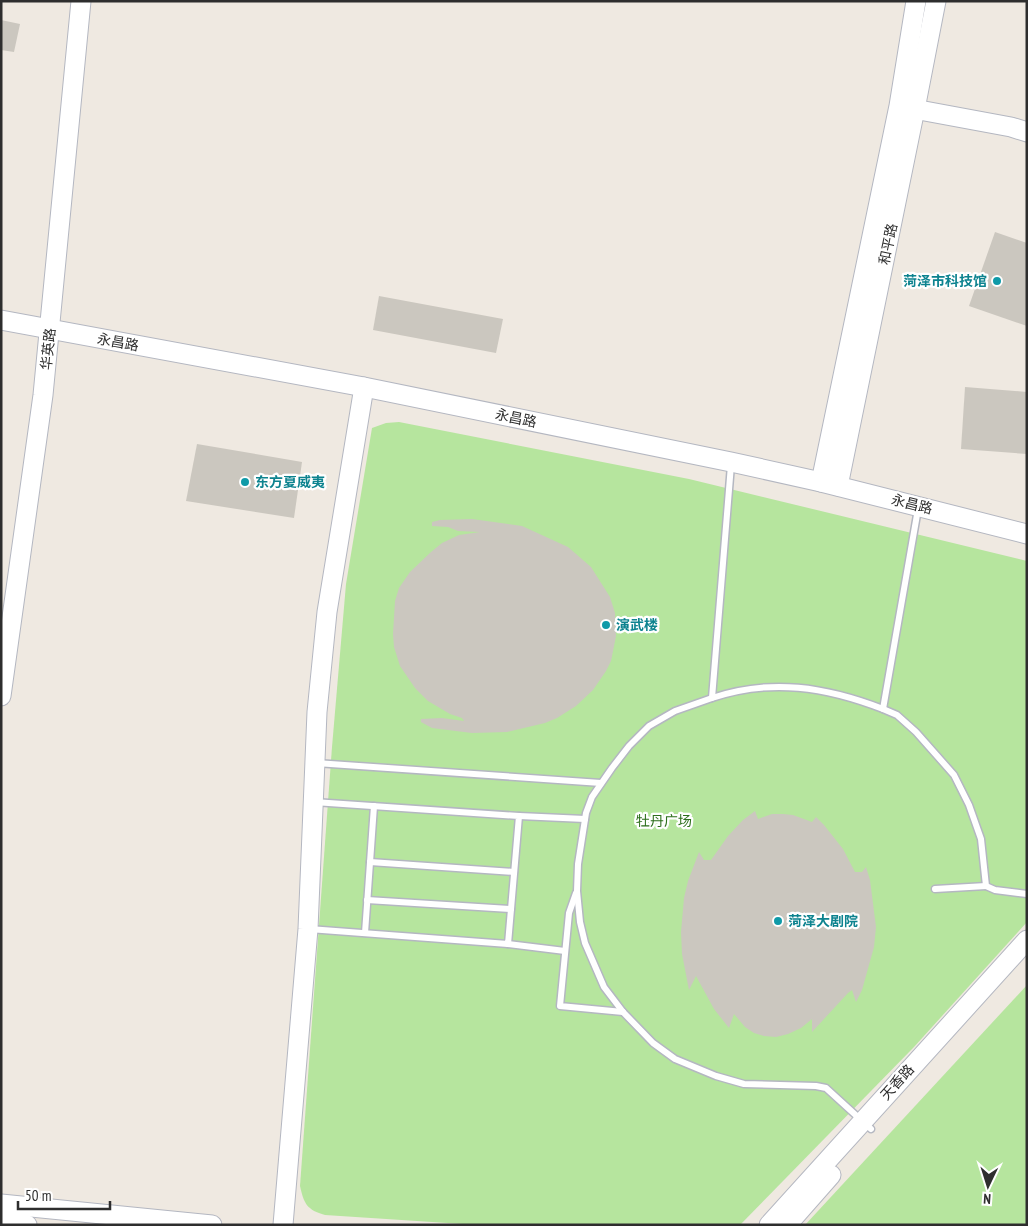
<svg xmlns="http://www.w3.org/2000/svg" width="1028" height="1226" viewBox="0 0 1028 1226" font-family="'PT Sans Narrow','Noto Sans SC',sans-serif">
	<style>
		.green { fill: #b6e59e }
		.building { fill: #cbc7bf }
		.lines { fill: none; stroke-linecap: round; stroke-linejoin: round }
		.lane-casing { stroke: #b4b7c1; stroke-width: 9 }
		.secondary-casing { stroke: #b4b7c1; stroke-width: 21 }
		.lane { stroke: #fff; stroke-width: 6 }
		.secondary { stroke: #fff; stroke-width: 19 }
		.culture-dot { fill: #0f9aa8; stroke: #fff; stroke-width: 2 }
		.labels { text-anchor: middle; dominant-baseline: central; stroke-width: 4.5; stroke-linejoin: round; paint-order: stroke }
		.street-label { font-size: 14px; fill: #2e2e2e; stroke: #fff }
		.culture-label { font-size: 14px; font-weight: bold; fill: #0d838f; stroke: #fff; text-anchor: start }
		.park-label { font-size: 14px; fill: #2c6e1b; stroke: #fff }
	</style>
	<rect width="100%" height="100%" fill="#efe9e1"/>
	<g class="green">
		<path d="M399,422L689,479L1027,561V922L914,1047L740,1225H478L325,1215C307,1210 304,1204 300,1186L332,747L346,584L372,428L386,423Z"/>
		<polygon points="1027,985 1027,1225 805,1225"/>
	</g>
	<g class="building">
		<polygon points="1,20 20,24 14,52 1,50"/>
		<polygon points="995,232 1027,243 1027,326 969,306"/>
		<polygon points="379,296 503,319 496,353 373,330"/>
		<polygon points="965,387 1027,392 1027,454 961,449"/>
		<polygon points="197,444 302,462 294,518 186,501"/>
		<polygon points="472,519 522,526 568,547 591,567 610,597 615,613 616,636 611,661 606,671 593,690 576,706 557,718 545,723 507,732 472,733 432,728 421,722 421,719 442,718 464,721 462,718 450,714 428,701 415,688 400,666 394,647 393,634 395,601 399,588 410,572 431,552 442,543 459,535 480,532 458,531 448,527 432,526 432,522 440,520"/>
		<polygon points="755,811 758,819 772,814 783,814 793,815 812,822 816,817 824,825 843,849 855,872 862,872 866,867 870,880 876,927 874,947 862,990 856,1002 852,990 848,993 812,1032 812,1019 801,1028 788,1034 776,1037 764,1036 754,1033 745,1027 734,1014 729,1028 714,1009 696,976 689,990 682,954 681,932 684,898 688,881 699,852 704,860 711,860 728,836 743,820"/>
	</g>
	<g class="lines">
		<g class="lane-casing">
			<g id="lane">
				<path d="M731,465L712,698C771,678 826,687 883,709L918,509"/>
				<polyline points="712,698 675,711 649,726 629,746 612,768 592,797 586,813 578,864 577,891 580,922 585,943 604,987 623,1012 653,1043 675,1059 716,1076 744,1084 816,1086 826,1088 871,1129"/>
				<polyline points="883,709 897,715 916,732 954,775 969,805 981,839 986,886 995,890 1027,894"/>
				<polyline points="316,763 601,783"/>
				<polyline points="519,816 585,819"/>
				<polyline points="370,862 514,872"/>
				<polyline points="935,889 986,886"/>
				<polyline points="576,893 569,913 560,1006 623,1012"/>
				<polyline points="367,900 511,909"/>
				<polyline points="309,929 508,944 519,816 314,802"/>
				<polyline points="365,933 374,806"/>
				<polyline points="508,944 565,951"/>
			</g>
		</g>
		<g class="secondary-casing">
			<g id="secondary">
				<polyline points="903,107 1011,127 1027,132"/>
				<polyline points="1,320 364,387 731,462 821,482 1027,534"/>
				<polyline points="821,482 899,106 916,1"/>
				<polyline points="838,486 915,109 936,1"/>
				<polyline points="1,696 43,395 81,1"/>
				<polyline points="1,1204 212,1225"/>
				<polyline points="1,1222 27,1225"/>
				<polyline points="283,1225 308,929 317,712 327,612 364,387"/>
				<polyline points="769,1225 1027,940"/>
				<polyline points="787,1225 831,1175"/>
			</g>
		</g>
		<use href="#lane" class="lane"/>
		<use href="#secondary" class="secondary"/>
	</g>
	<g class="culture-dot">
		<circle cx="997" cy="281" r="5"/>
		<circle cx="245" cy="482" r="5"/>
		<circle cx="606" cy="625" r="5"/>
		<circle cx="778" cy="921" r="5"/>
	</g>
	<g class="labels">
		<g class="street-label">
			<text transform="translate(888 244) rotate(-78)">和平路</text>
			<text transform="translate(118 342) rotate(10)">永昌路</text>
			<text transform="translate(48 349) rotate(-84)">华英路</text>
			<text transform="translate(516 418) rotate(12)">永昌路</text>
			<text transform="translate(912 504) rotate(14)">永昌路</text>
			<text transform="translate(897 1082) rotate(-48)">天香路</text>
		</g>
		<g class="culture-label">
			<text x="987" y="281" text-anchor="end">菏泽市科技馆</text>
			<text x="255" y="482">东方夏威夷</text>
			<text x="616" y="625">演武楼</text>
			<text x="788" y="921">菏泽大剧院</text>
		</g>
		<g class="park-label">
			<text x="664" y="821">牡丹广场</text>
		</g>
	</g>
	<rect width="1028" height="1226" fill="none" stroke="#2e2e2e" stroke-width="5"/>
	<g transform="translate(988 1186) rotate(184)" stroke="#ffffff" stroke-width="4" paint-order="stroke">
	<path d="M0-4L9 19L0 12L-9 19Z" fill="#2e2e2e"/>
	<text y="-8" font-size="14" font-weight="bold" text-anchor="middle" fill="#2e2e2e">N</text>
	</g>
	<path d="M18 1201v8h92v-8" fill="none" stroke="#2e2e2e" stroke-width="2.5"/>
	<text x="25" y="1201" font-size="15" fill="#2e2e2e" stroke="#ffffff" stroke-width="4" paint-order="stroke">50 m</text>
</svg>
